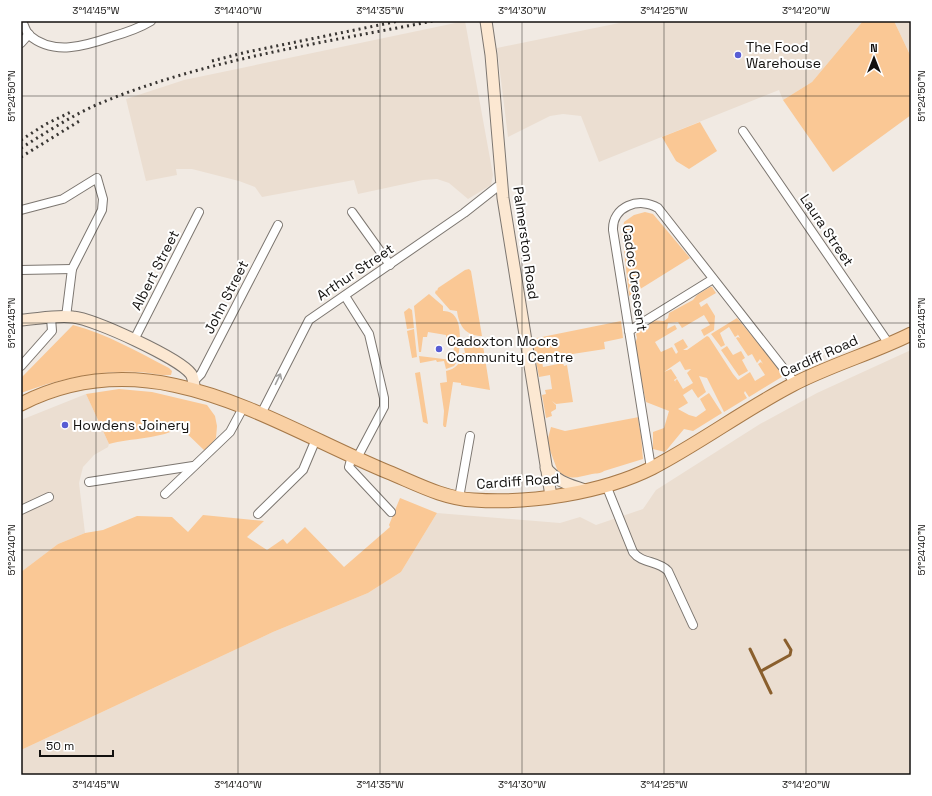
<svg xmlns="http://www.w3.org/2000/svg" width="932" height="796" viewBox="0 0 932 796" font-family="'Space Grotesk',sans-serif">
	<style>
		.built { fill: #ebded1 }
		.green { fill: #fac895; fill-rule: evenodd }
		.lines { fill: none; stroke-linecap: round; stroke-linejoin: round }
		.stream { stroke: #8a5f2d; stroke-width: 3 }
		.street-casing { stroke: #7c7670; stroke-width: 10 }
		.secondary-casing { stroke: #7c7670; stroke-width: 13 }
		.primary-casing { stroke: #a67949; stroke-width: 15 }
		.street { stroke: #fff; stroke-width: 8 }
		.secondary { stroke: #fce8d2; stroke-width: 11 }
		.primary { stroke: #f9d0a4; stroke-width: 13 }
		.rail { stroke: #383532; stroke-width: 3; stroke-dasharray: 2 4; stroke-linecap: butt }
		.oneway { stroke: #a1a09f }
		.ticks { fill: none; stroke: #13110f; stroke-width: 1; stroke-opacity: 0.45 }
		.poi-dot { fill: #585dd4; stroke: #fff; stroke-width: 1.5 }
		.labels { text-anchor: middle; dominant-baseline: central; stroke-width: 4; stroke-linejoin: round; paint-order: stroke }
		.poi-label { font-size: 14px; fill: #13110f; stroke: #fff; text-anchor: start }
		.street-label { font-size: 14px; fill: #13110f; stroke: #fff }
		.neatline { fill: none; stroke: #13110f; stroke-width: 1.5 }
		.ticks-label { font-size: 10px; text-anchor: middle; fill: #13110f }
	</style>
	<rect width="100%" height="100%" fill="#f1eae3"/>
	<g class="built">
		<polygon points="465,21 493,175 491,185 468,199 449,183 437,179 423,180 358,194 354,180 262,197 255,187 239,181 192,169 176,169 177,175 146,181 126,99 184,80"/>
		<polygon points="629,21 863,21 812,82 783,100 779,90 599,162 581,116 563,114 550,116 508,137 497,48"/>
		<polygon points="894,21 911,21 911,57"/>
		<polygon points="911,350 911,775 21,775 21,750 273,632 368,593 401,572 437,513 560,523 580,517 596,525 643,509 656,490 760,424 817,393"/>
		<polygon points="86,394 109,444 108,447 94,455 83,467 79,483 85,533 58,544 21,572 21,420"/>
	</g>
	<g class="green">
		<polygon points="863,21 894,21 911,57 911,115 833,172 783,100 812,82"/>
		<polygon points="700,122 717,151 689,169 676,161 662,137"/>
		<polygon points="645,212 653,214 690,258 629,296 622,232 624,222 634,215"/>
		<path d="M469,269L471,271L482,336C466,336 459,326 457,311L450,310L435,293L436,290L437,291L438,288L465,270Z"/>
		<path d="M710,287H712L716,293L699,303L701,307L707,303L715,316L714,330L704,336L701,330L710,325L704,315L682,328L678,322L668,323L667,329L675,325L677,329L655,342L661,352L672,347L676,354L678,352L674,344L683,339L688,347L683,350H687L707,336L709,337L733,374L738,380L750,372L755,381L765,375L758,364L761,362L763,364L760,359L757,363L752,354L748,356L736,338L738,337L740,338L737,333L738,335L735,337L729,327L720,333L725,345L721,347L711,334L737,318L785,375L749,397L745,391L744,393L747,398L724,412L707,378L699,376L706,392L698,398L692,389L683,395L688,403L678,409L689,415L696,417L706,410L700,399L709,393L722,413L693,431L684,429L665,452L653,449V432L664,428L669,411L646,402L634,347L637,338L636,334L641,330L649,328L650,320L664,321L668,318L669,313L693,300L697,295ZM680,361L685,370L691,369L687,373L693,383L683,389L677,379L675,381L676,383L672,377L674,380L677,378L671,369L664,372Z"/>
		<path d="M429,294L443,306V311C465,310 460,346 458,360L454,366L446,369L444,361L437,362L436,360L420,363L419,356L452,360L455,341L446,339V335L428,332L427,337H423L421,352H419L414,306Z"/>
		<polygon points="409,308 412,310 414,328 407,329 404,312"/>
		<polygon points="621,321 623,338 604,342 605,349 566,355 567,360 562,361 560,352 541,356 543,367 563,363 564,366 567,365 573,402 556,404 552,401 556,405 556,409 551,412 552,416 546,418 542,395 546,394 545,390 552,389 550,375 539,377 532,339"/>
		<path d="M73,325C107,334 138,352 169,368L172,371L171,375C159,376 148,372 137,372C96,370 59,379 21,393V378Z"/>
		<polygon points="414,329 417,357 412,358 407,331"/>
		<path d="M468,336L482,339L490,390L461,385V383L453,382L446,427H444L443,425L444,411L440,383L447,382L446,371C456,369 461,363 462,353H465L464,348L473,347L465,346L464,343L467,342Z"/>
		<polygon points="727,346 733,355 741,351 745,358 742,360 748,371 739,376 721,350"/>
		<polygon points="420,372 428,424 423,422 415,373"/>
		<path d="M119,389L152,392L207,405L215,416L217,426L216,438L205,451L180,427C163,439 130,438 109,444L86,394Z"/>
		<path d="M639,417C638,427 641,429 641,436C642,444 642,451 643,459L604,471C600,474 597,473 592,474C578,477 571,481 558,472L547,442L551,427L565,431Z"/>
		<polygon points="400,498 437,513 401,572 368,593 273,632 21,750 21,572 58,544 85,533 103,530 137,516 172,517 188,532 203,515 264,521 247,537 267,550 283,539 287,544 305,527 344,567 390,527 389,525"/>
	</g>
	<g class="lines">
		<g class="stream">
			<polyline points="750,649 771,693"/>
			<polyline points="761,671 790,655 791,650 785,640"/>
		</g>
		<g class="street-casing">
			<g id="street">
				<path d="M22,21C24,25 26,32 29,35C53,56 85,46 111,37C125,33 138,29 151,21"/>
				<polyline points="21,43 29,34"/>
				<polyline points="743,131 889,344"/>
				<polyline points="21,210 63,199 97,178 103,199 102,210 72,269 66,317"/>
				<polyline points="352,212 390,265"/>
				<polyline points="21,270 72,269"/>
				<polyline points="345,296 369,334 384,398 384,407 357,458"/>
				<polyline points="629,331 713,279"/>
				<polyline points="134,340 199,212"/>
				<polyline points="21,366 52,331 51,318"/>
				<polyline points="194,381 201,374 278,225"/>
				<polyline points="261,414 309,320 464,213 497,187 502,186"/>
				<polyline points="352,456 349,467 391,512"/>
				<path d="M651,468L613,230C612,207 639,196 658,208L795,383"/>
				<polyline points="89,482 193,466"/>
				<path d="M606,485L633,552C642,564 658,560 668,571L693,625"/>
				<polyline points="165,494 230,432 244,406"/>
				<polyline points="459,498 470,436"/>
				<polyline points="21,510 49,497"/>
				<polyline points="258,514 303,470 316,439"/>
			</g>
		</g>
		<g class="secondary-casing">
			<g id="secondary">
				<polyline points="486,21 491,55 503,198 551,496"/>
				<path d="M21,320C38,319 56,315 73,317C94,319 179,358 191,374C194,379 194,384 194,389"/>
				<path d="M546,468C559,483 568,484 585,490"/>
			</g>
		</g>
		<g class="primary-casing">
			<path id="primary" d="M21,404C152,337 270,423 388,472C415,483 444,499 474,500C529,504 602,493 652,468C700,443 744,410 792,385C830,365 873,353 911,334"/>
		</g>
		<use href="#street" class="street"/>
		<use href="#secondary" class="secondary"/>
		<use href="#primary" class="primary"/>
		<g class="rail">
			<polyline points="212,61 247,52 399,21"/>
			<polyline points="21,140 46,124 73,111"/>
			<path d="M21,148C47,132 74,114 103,102C208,59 322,43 433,21"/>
			<polyline points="21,157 81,120"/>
		</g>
	</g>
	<defs><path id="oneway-shaft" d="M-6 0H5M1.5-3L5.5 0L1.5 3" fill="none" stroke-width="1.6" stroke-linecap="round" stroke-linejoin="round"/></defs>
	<use class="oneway" href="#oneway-shaft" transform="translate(278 379) rotate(-64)"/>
	<path class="ticks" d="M96,21V775M238,21V775M380,21V775M522,21V775M664,21V775M806,21V775M21,96H911M21,323H911M21,550H911"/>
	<g class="poi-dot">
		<circle cx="738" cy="55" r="4"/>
		<circle cx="439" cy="349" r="4"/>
		<circle cx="65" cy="425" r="4"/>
	</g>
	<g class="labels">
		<g class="poi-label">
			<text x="746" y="47">The Food<tspan x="746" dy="16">Warehouse</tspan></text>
			<text x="447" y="341">Cadoxton Moors<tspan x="447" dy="16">Community Centre</tspan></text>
			<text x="73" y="425">Howdens Joinery</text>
		</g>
		<g class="street-label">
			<text transform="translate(827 230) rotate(56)">Laura Street</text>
			<text transform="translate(526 243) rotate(82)">Palmerston Road</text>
			<text transform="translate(155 270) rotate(-63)">Albert Street</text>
			<text transform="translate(355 272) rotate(-34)">Arthur Street</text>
			<text transform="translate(635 278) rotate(82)">Cadoc Crescent</text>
			<text transform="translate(226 297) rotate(-63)">John Street</text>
			<text transform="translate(819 356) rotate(-24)">Cardiff Road</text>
			<text transform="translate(518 481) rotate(-4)">Cardiff Road</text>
		</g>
	</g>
	<rect width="932" height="796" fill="none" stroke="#ffffff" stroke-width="44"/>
	<g transform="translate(874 58)" stroke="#ffffff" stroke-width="3" paint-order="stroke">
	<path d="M0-3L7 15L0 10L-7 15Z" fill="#13110f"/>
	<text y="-6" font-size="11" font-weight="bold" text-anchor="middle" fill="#13110f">N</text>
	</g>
	<path d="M40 750v6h73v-6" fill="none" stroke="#13110f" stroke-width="2"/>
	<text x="46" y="750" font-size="12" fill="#13110f" stroke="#ffffff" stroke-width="3" paint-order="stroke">50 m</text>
	<rect x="22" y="22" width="888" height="752" class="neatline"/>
	<g class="ticks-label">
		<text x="96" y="14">3°14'45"W</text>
		<text x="238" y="14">3°14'40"W</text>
		<text x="380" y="14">3°14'35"W</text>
		<text x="522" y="14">3°14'30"W</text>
		<text x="664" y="14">3°14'25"W</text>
		<text x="806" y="14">3°14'20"W</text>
		<text transform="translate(11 96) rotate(-90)" y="4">51°24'50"N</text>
		<text transform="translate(921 96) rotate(-90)" y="4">51°24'50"N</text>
		<text transform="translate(11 323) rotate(-90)" y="4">51°24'45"N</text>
		<text transform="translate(921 323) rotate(-90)" y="4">51°24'45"N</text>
		<text transform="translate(11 550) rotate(-90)" y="4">51°24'40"N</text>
		<text transform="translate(921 550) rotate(-90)" y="4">51°24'40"N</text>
		<text x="96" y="788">3°14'45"W</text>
		<text x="238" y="788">3°14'40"W</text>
		<text x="380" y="788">3°14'35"W</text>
		<text x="522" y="788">3°14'30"W</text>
		<text x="664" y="788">3°14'25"W</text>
		<text x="806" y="788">3°14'20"W</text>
	</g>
</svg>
